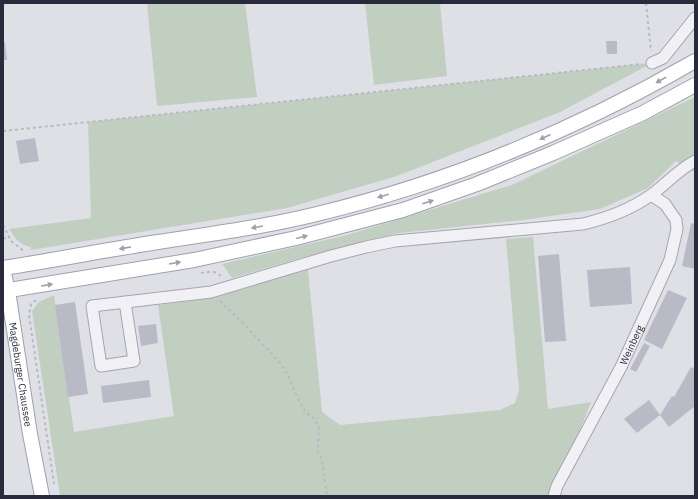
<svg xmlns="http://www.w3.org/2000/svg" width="698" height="499" viewBox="0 0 698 499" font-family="'IBM Plex Sans',sans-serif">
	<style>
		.green { fill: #c1cfc1 }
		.building { fill: #b9bac6 }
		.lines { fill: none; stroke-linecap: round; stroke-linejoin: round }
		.minor-casing { stroke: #a5a5b0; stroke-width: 13 }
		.major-casing { stroke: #9fa1b1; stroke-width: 16 }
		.path { stroke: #b9bac1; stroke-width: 2; stroke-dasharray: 3 3; stroke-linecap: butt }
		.minor { stroke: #f1f1f5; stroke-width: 11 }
		.major { stroke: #fff; stroke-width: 14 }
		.oneway { fill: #9fa0a7 }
		.labels { text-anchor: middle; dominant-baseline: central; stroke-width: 3; stroke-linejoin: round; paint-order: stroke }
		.street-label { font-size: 10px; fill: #292b3c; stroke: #eeeff4 }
	</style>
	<rect width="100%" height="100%" fill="#dfdfe6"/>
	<g class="green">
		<polygon points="147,3 245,3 257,97 157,106"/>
		<polygon points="365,3 440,3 447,76 374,85"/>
		<path d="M652,63L560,112L397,176L287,208L31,250V247C19,245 16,239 9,229L91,218L88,122Z"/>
		<polygon points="695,97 695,172 676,161 648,188 600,209 523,220 399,233 304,257 232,278 222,264 347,235 512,185"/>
		<polygon points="533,237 548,409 591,402 554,496 60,496 32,311 39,302 54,295 74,432 174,416 158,305 212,298 308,270 322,412 340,425 500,410 515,403 519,390 506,239"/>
	</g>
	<g class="building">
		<polygon points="606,41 617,41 617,54 607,54"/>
		<polygon points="3,42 5,42 7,60 3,60"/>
		<polygon points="35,138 39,161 20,164 16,141"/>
		<polygon points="691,223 695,224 695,269 682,266"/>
		<polygon points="559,254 566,341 545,342 538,256"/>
		<polygon points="630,267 632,304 590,307 587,270"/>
		<polygon points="668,290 687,298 662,349 644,340"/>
		<polygon points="75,302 88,394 68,397 55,305"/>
		<polygon points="156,324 158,343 141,346 138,326"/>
		<polygon points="644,343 650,346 636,372 630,369"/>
		<polygon points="691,367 695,369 695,406 669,427 660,415 637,433 624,419 649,400 660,415 672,396 674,397"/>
		<polygon points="149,380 151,397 103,403 101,386"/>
	</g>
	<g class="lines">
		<g class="minor-casing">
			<g id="minor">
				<polyline points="652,63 663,58 695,18"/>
				<path d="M125,302L134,361L101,366L92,306L211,292L331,256L366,247L395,241L583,224C608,218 630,210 651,195C666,184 678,170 695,161"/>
				<path id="s1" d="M554,496L557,486L621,367L670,260L677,229L676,220L665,204L651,195"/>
			</g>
		</g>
		<g class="major-casing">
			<g id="major">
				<path d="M3,268C55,260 106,250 158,242C211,234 264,227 317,214C450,182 577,129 695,61"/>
				<path id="s2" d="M3,269L8,291L30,434L42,496"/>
				<polyline points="3,291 194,260 296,238 403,210 477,184 553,153 643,113 695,85"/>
			</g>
		</g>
		<g class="path">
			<polyline points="646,3 651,51"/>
			<polyline points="3,131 642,64"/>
			<polyline points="3,225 11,241 24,251"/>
			<polyline points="3,239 8,237"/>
			<path d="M201,273C209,272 216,270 222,277"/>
			<polyline points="36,300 31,304 29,315 54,484"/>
			<polyline points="220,301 243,323 280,363 288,375 297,397 306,413 313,418 319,426 318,452 322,460 327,496"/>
		</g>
		<use href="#minor" class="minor"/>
		<use href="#major" class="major"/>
	</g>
	<defs><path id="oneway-solid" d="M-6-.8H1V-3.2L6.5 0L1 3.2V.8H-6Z"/></defs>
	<g class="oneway">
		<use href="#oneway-solid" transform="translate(661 80) rotate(151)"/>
		<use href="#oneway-solid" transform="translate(545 137) rotate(156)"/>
		<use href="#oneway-solid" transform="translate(383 196) rotate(164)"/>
		<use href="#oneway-solid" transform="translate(428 202) rotate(-18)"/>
		<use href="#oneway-solid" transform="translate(257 227) rotate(170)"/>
		<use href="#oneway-solid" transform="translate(302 237) rotate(-14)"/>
		<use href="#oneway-solid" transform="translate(125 248) rotate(171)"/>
		<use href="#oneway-solid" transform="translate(175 263) rotate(-10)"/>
		<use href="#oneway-solid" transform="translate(47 285) rotate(-9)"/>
	</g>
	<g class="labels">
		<g class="street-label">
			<text stroke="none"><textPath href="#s1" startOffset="170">Weinberg</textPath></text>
			<text stroke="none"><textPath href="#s2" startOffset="107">Magdeburger Chaussee</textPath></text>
		</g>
	</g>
	<rect width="698" height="499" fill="none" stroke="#292b3c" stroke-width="8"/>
</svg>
